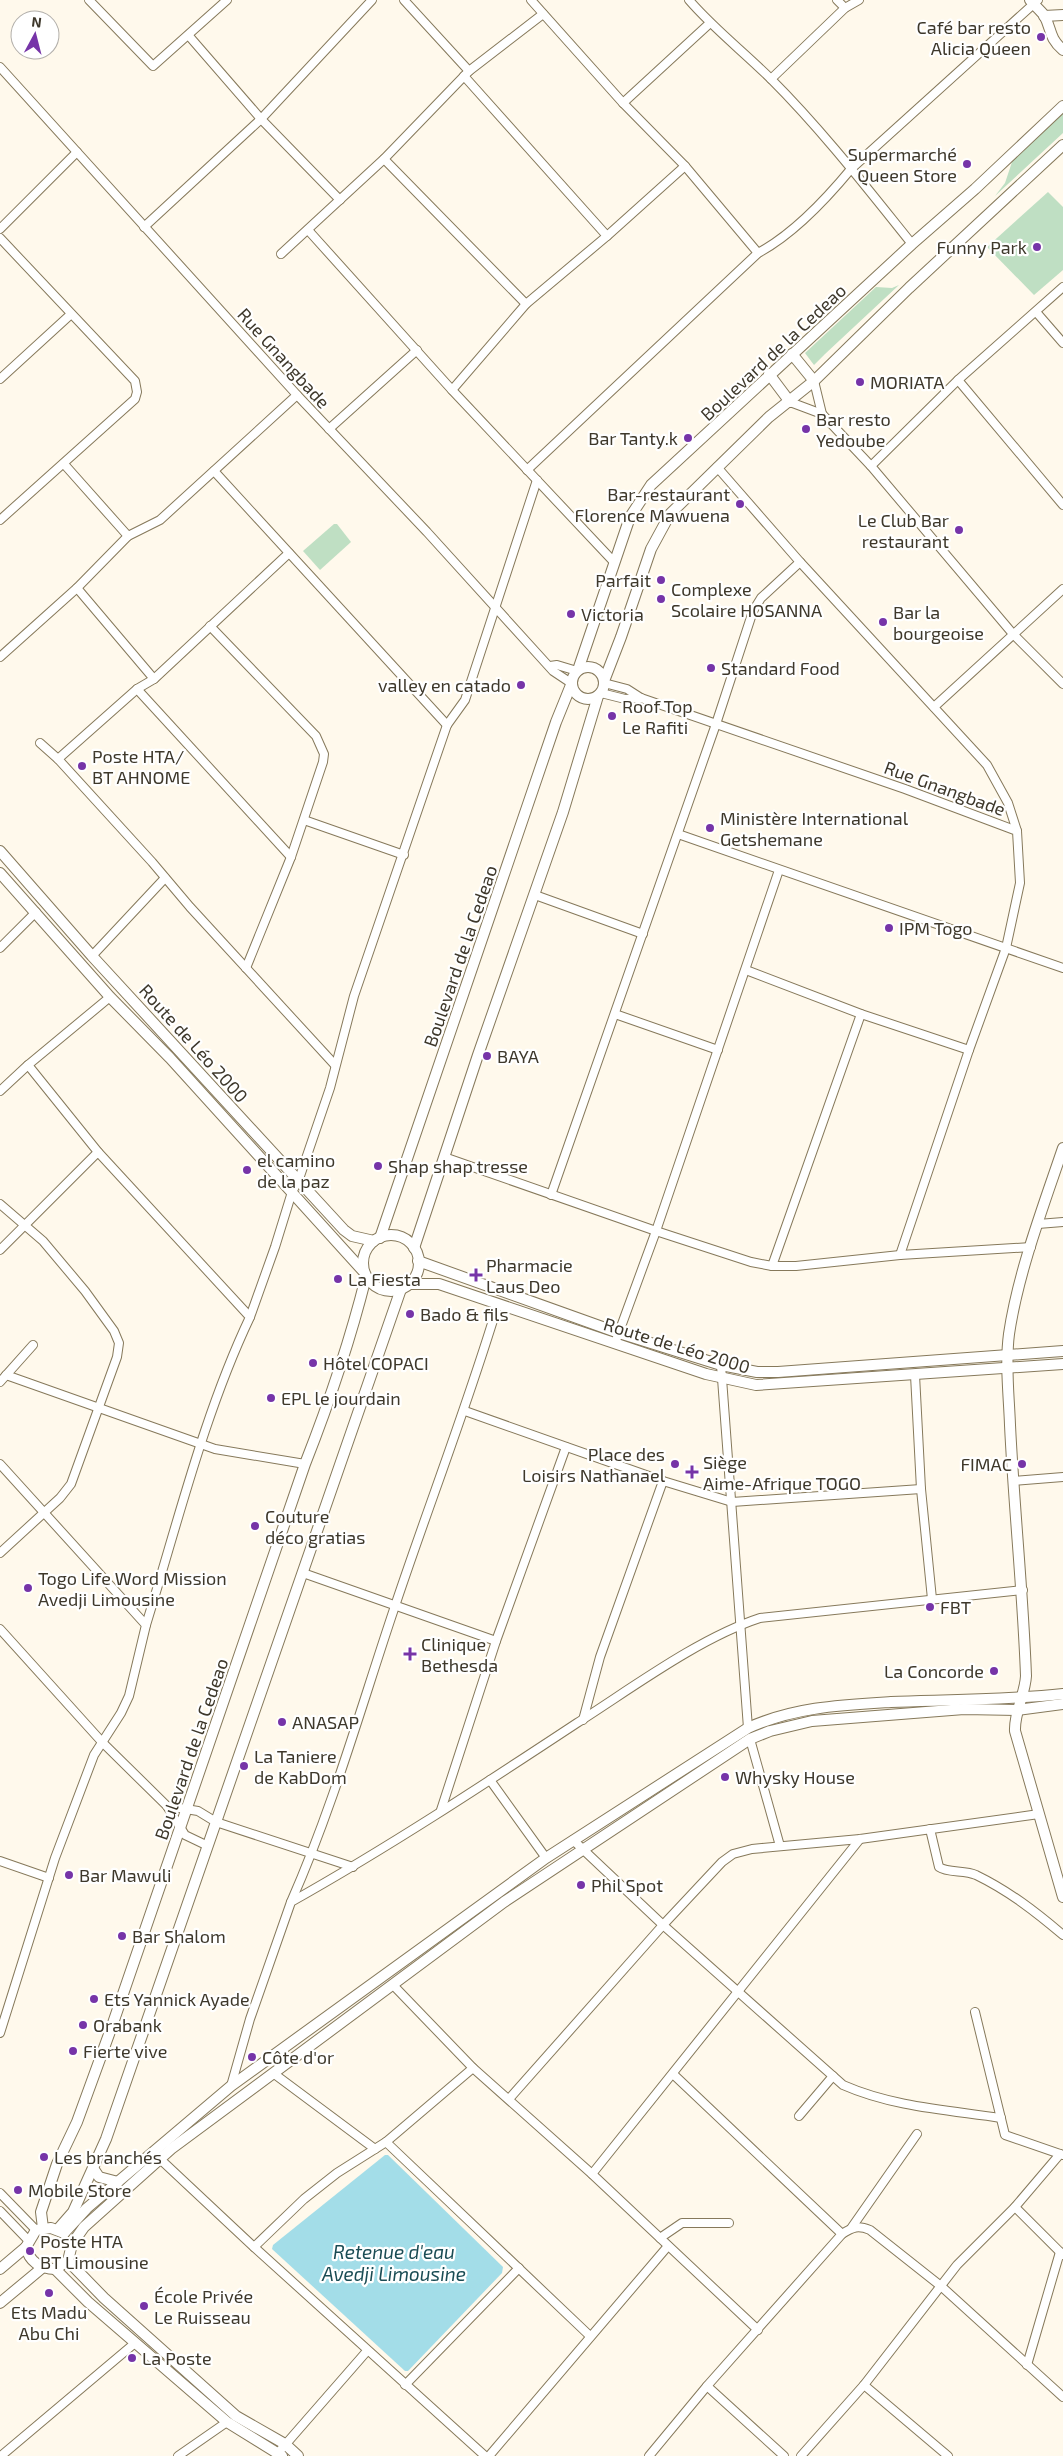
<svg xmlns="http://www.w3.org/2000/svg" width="1063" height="2456" viewBox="0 0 1063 2456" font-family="'Exo 2',sans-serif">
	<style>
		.green { fill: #bfdfc3 }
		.water { fill: #a3dde8 }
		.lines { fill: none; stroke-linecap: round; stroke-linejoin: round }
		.street-casing { stroke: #86795b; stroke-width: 10 }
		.secondary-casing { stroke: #86795b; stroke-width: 12 }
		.street { stroke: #fff; stroke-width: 8 }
		.secondary { stroke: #fff; stroke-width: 10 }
		.poi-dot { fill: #7634a8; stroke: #fff; stroke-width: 2 }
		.labels { text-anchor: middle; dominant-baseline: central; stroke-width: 4.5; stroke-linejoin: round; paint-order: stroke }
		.poi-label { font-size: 18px; fill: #3e382b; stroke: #fff; text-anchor: start }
		.street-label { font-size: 18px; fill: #3e382b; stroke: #fff }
		.water-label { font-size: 19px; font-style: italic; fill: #1a4c54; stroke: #fff }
	</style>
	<rect width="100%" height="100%" fill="#fff9ec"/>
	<g class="green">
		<polygon points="1063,113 1063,133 995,196 1005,183 1013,159"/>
		<polygon points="1048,192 1063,207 1063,270 1034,295 987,247"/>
		<polygon points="899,285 825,354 814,365 805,353 876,287 892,288"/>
		<polygon points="334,524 337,524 351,542 320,570 303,551"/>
	</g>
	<polygon class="water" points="385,2155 388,2155 503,2267 502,2273 408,2371 405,2371 272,2249 273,2245"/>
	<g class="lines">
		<g class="street-casing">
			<g id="street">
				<polyline points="89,0 153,66 227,0"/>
				<polyline points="404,0 469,71"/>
				<polyline points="531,0 623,103 685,166 758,253"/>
				<path d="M689,0C714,29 744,52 771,79C822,130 867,188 912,244"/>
				<polyline points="837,0 845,8"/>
				<polyline points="189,36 261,119 340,200"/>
				<polyline points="0,67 297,395 427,532 553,671 571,683"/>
				<polyline points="464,76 607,236"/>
				<polyline points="771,79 845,8 859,0"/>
				<polyline points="623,103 710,23"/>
				<polyline points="384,159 526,304"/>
				<polyline points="144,227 261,119 372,0"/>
				<polyline points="0,229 77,152"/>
				<polyline points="308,230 452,390 614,562"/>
				<polyline points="0,238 135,381 137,392 135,399 0,520"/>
				<polyline points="281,254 384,159 469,71 543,14"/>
				<polyline points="1037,313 1063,343"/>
				<polyline points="0,379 70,315"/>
				<polyline points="958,380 1063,505"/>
				<polyline points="814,381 822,414"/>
				<polyline points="452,390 526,304 607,236 685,166"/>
				<polyline points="790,402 822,414 871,466 1013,634 1063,684"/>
				<polyline points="329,429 417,350"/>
				<polyline points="64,464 128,536"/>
				<polyline points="871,466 958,380 1063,287"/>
				<polyline points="717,467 800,562 987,765 1008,803 1017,831"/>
				<path d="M527,470L758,253C792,235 827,198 851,169L1038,0"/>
				<polyline points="214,471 447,725"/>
				<polyline points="77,588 154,679"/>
				<polyline points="210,626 316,736 324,754 323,762 291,857 246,968"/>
				<polyline points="0,657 77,588 128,536 160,520 297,395"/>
				<polyline points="550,666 557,665 577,671"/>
				<polyline points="604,683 627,689 641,698 905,789 1017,831 1020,883 1006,948 969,1050 900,1255"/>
				<polyline points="137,689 291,857"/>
				<polyline points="601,693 625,699 641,698"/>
				<polyline points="934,707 1063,589"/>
				<polyline points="40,743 58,759 152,862 190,907 335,1065"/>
				<polyline points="58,759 137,689 154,679 289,553"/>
				<polyline points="304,820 404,855"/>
				<polyline points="678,834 1063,968"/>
				<polyline points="535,895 643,934"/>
				<polyline points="0,948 36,912"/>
				<polyline points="92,956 165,878"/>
				<polyline points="746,970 861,1014 969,1050"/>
				<polyline points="615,1014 718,1050"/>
				<polyline points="28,1065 98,1152"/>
				<polyline points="0,1091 28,1065 110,997"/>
				<polyline points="444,1157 656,1231 751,1262 772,1266 796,1266 900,1255 1031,1247"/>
				<polyline points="551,1195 716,724 753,611 761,598 800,562"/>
				<polyline points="0,1204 43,1241 85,1291 114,1331 119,1343 117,1357 71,1484 60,1498 0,1553"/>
				<polyline points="1038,1224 1063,1222"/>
				<path d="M0,1250L98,1152L250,1317C204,1414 178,1522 146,1625"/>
				<polyline points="772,1266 861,1014"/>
				<polyline points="250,1317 275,1247 292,1192 299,1179 330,1088 354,996 447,725 465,700 537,480"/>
				<polyline points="615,1343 656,1231 779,870"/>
				<polyline points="721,1365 748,1728"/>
				<polyline points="6,1375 215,1449 305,1464"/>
				<polyline points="915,1375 921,1489 932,1599"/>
				<polyline points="0,1382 33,1345"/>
				<polyline points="465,1411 663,1481 732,1502 921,1489"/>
				<polyline points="0,1464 146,1625 129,1696 121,1713 94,1755 55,1858 0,2033"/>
				<polyline points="1013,1481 1063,1477"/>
				<polyline points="303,1573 496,1641"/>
				<polyline points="0,1629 102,1742 167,1806 185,1835 208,1846"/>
				<polyline points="583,1720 600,1657 663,1481"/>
				<polyline points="750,1739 780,1846"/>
				<polyline points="490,1780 546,1858"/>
				<polyline points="167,1806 198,1811 216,1822 353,1867"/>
				<polyline points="441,1810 496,1641 566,1447"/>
				<path d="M930,1829L939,1867C947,1873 965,1870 976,1875C1009,1891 1036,1912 1063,1935"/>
				<path d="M573,1840L663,1925L843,2085C893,2107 948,2110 1001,2118"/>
				<polyline points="0,1861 49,1878"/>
				<path d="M291,1902C333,1807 361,1707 394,1609C428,1507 467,1407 498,1304"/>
				<polyline points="393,1985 473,2068 592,2174 758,2330"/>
				<polyline points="975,2012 1005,2135 1063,2155"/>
				<polyline points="273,2073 375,2149"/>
				<polyline points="673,2074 842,2234"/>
				<path d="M231,2086L250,2019L291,1902C389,1847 483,1785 577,1723C632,1688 699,1638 760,1618L1023,1590"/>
				<polyline points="509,2099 663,1925 722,1862 733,1854 752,1849 860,1839 1039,1814"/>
				<polyline points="799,2116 833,2076"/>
				<polyline points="386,2142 590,2336"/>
				<polyline points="160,2159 254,2247 485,2456"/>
				<polyline points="592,2174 860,1839"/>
				<polyline points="0,2193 36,2230"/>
				<polyline points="1015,2207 1063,2255"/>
				<polyline points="0,2211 28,2240"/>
				<polyline points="852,2227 917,2134"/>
				<polyline points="660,2238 682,2223 729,2223"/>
				<polyline points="254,2247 304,2199 337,2173 386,2142 473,2068"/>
				<polyline points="1027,2365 1060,2252"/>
				<polyline points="405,2385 519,2268"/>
				<polyline points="864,2385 948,2456"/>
				<polyline points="707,2386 784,2456"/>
				<polyline points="278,2453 367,2351"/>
				<polyline points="1,2456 135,2343"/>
				<polyline points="178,2456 227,2422"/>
				<polyline points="489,2456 668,2246"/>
				<path d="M649,2456L707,2386L842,2234C853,2227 858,2225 870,2230L942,2287L1063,2397"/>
				<polyline points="801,2456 864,2385 957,2265 1015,2207 1060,2154"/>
			</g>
		</g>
		<g class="secondary-casing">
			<g id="secondary">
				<path d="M1030,0C1034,5 1040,10 1044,15C1052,29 1048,37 1063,50"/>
				<polyline points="1044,16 1063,15"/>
				<polyline points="792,354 814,381"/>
				<polyline points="769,374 790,402"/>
				<circle cx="588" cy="683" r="16"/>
				<polyline points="578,670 630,517 651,485 912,244 975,189 1063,106"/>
				<polyline points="604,681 621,637 651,549 670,514 769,417 814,381 909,288 1063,145"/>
				<polyline points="0,851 92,956 344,1230 352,1236 374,1241"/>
				<polyline points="0,873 110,997 170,1058 364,1272"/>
				<path d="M1063,1148C1043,1207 1018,1273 1009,1334C1005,1364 1009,1396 1010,1425C1014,1509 1023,1592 1026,1676C1025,1695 1014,1712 1015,1731L1063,1897"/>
				<circle cx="391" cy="1263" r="28"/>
				<polyline points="380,1238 556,722 571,685"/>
				<polyline points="414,1248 478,1055 563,812 598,696"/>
				<polyline points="418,1261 619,1333 721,1365 757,1372 778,1372 1063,1351"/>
				<polyline points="410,1284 439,1284 706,1374 756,1385 1063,1364"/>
				<polyline points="93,2168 99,2177 118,2182"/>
				<path d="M43,2228L41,2212L57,2164L77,2122L112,2026L305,1464C329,1403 350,1341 366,1277"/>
				<polyline points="59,2228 73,2212 106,2139 401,1289"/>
				<path d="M64,2233L87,2208L231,2086L546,1858L748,1728C794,1707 841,1705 891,1702C948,1700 1006,1700 1063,1694"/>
				<path d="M26,2247C29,2261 40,2269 55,2269L68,2261L72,2244L84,2227L171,2149L504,1902L750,1739L770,1731L812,1721L964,1709L1017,1710L1063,1704"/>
				<polyline points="68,2261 104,2298 236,2416 285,2444 298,2456"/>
				<polyline points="0,2269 26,2247 36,2230 51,2228 64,2233"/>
				<polyline points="55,2269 88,2302 227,2422 282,2456"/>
				<polyline points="0,2303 42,2268"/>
			</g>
		</g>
		<use href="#street" class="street"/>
		<use href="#secondary" class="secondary"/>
	</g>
	<g class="poi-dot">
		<circle cx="1041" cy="37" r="5"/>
		<circle cx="967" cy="164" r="5"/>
		<circle cx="1037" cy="247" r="5"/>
		<circle cx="860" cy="382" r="5"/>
		<circle cx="806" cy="429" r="5"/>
		<circle cx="688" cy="438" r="5"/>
		<circle cx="740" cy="504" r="5"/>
		<circle cx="959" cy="530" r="5"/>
		<circle cx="661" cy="580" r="5"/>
		<circle cx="661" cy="599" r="5"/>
		<circle cx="571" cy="614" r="5"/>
		<circle cx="883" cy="622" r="5"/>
		<circle cx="711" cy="668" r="5"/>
		<circle cx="521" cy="685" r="5"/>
		<circle cx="612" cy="716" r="5"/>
		<circle cx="82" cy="766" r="5"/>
		<circle cx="710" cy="828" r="5"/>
		<circle cx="889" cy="928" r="5"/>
		<circle cx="487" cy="1056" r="5"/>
		<circle cx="378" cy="1166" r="5"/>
		<circle cx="247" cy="1170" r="5"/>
		<path d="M473.5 1267.5h5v5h5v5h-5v5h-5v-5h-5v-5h5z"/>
		<circle cx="338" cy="1279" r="5"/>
		<circle cx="410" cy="1314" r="5"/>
		<circle cx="313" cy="1363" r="5"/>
		<circle cx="271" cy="1398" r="5"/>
		<circle cx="675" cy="1464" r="5"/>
		<circle cx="1022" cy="1464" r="5"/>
		<path d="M689.5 1464.5h5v5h5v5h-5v5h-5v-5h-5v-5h5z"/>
		<circle cx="255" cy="1526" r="5"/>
		<circle cx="28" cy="1588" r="5"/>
		<circle cx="930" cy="1607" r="5"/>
		<path d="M407.5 1646.5h5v5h5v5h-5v5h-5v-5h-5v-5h5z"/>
		<circle cx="994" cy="1671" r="5"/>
		<circle cx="282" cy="1722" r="5"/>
		<circle cx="244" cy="1766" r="5"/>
		<circle cx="725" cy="1777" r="5"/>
		<circle cx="69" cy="1875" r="5"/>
		<circle cx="581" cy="1885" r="5"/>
		<circle cx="122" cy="1936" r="5"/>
		<circle cx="94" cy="1999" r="5"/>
		<circle cx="83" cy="2025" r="5"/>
		<circle cx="73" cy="2051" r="5"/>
		<circle cx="252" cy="2057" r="5"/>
		<circle cx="44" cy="2157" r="5"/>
		<circle cx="18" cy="2190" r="5"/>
		<circle cx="30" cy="2251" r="5"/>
		<circle cx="49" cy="2293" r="5"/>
		<circle cx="144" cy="2306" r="5"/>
		<circle cx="132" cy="2358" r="5"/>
	</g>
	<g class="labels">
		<g class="poi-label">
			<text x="1031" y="27" text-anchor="end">Café bar resto<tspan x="1031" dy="21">Alicia Queen</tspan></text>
			<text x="957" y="154" text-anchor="end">Supermarché<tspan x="957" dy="21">Queen Store</tspan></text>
			<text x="1027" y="247" text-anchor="end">Funny Park</text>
			<text x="870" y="382">MORIATA</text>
			<text x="816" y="419">Bar resto<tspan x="816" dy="21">Yedoube</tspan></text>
			<text x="678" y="438" text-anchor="end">Bar Tanty.k</text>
			<text x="730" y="494" text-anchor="end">Bar-restaurant<tspan x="730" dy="21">Florence Mawuena</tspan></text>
			<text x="949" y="520" text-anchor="end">Le Club Bar<tspan x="949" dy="21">restaurant</tspan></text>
			<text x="651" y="580" text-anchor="end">Parfait</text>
			<text x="671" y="589">Complexe<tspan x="671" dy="21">Scolaire HOSANNA</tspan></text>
			<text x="893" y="612">Bar la<tspan x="893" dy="21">bourgeoise</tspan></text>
			<text x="581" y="614">Victoria</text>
			<text x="721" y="668">Standard Food</text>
			<text x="511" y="685" text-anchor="end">valley en catado</text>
			<text x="622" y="706">Roof Top<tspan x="622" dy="21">Le Rafiti</tspan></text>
			<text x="92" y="756">Poste HTA/<tspan x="92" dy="21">BT AHNOME</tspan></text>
			<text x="720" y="818">Ministère International<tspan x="720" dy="21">Getshemane</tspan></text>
			<text x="899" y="928">IPM Togo</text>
			<text x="497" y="1056">BAYA</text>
			<text x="257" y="1160">el camino<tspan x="257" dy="21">de la paz</tspan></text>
			<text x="388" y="1166">Shap shap tresse</text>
			<text x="486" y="1265">Pharmacie<tspan x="486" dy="21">Laus Deo</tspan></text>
			<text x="348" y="1279">La Fiesta</text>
			<text x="420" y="1314">Bado &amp; fils</text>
			<text x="323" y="1363">Hôtel COPACI</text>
			<text x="281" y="1398">EPL le jourdain</text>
			<text x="665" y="1454" text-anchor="end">Place des<tspan x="665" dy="21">Loisirs Nathanael</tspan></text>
			<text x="703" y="1462">Siège<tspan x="703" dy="21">Aime-Afrique TOGO</tspan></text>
			<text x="1012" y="1464" text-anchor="end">FIMAC</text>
			<text x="265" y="1516">Couture<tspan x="265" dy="21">déco gratias</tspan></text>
			<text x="38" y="1578">Togo Life Word Mission<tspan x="38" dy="21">Avedji Limousine</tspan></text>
			<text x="940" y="1607">FBT</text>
			<text x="421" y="1644">Clinique<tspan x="421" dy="21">Bethesda</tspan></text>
			<text x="984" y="1671" text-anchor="end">La Concorde</text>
			<text x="292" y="1722">ANASAP</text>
			<text x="254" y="1756">La Taniere<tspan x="254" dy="21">de KabDom</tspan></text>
			<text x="735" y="1777">Whysky House</text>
			<text x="79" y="1875">Bar Mawuli</text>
			<text x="591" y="1885">Phil Spot</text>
			<text x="132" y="1936">Bar Shalom</text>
			<text x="104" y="1999">Ets Yannick Ayade</text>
			<text x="93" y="2025">Orabank</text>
			<text x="83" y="2051">Fierte vive</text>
			<text x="262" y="2057">Côte d'or</text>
			<text x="54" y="2157">Les branchés</text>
			<text x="28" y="2190">Mobile Store</text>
			<text x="40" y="2241">Poste HTA<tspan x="40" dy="21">BT Limousine</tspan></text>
			<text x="154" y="2296">École Privée<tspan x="154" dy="21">Le Ruisseau</tspan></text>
			<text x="49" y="2312" text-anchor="middle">Ets Madu<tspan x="49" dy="21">Abu Chi</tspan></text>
			<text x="142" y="2358">La Poste</text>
		</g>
		<g class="street-label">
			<text transform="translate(773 352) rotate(-43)">Boulevard de la Cedeao</text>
			<text transform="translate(284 358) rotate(48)">Rue Gnangbade</text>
			<text transform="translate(945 788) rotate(20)">Rue Gnangbade</text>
			<text transform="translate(460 956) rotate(-71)">Boulevard de la Cedeao</text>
			<text transform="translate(194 1043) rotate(48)">Route de Léo 2000</text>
			<text transform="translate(677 1345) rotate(17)">Route de Léo 2000</text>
			<text transform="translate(191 1749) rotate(-71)">Boulevard de la Cedeao</text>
		</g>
		<g class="water-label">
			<text x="394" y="2251">Retenue d'eau<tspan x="394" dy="22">Avedji Limousine</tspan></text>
		</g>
	</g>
	<g transform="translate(35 35) rotate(7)"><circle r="24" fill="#ffffff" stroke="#b2afaa"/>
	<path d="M0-4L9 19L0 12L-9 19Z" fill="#7634a8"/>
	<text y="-8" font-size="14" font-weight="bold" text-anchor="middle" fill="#3e382b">N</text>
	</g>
</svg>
